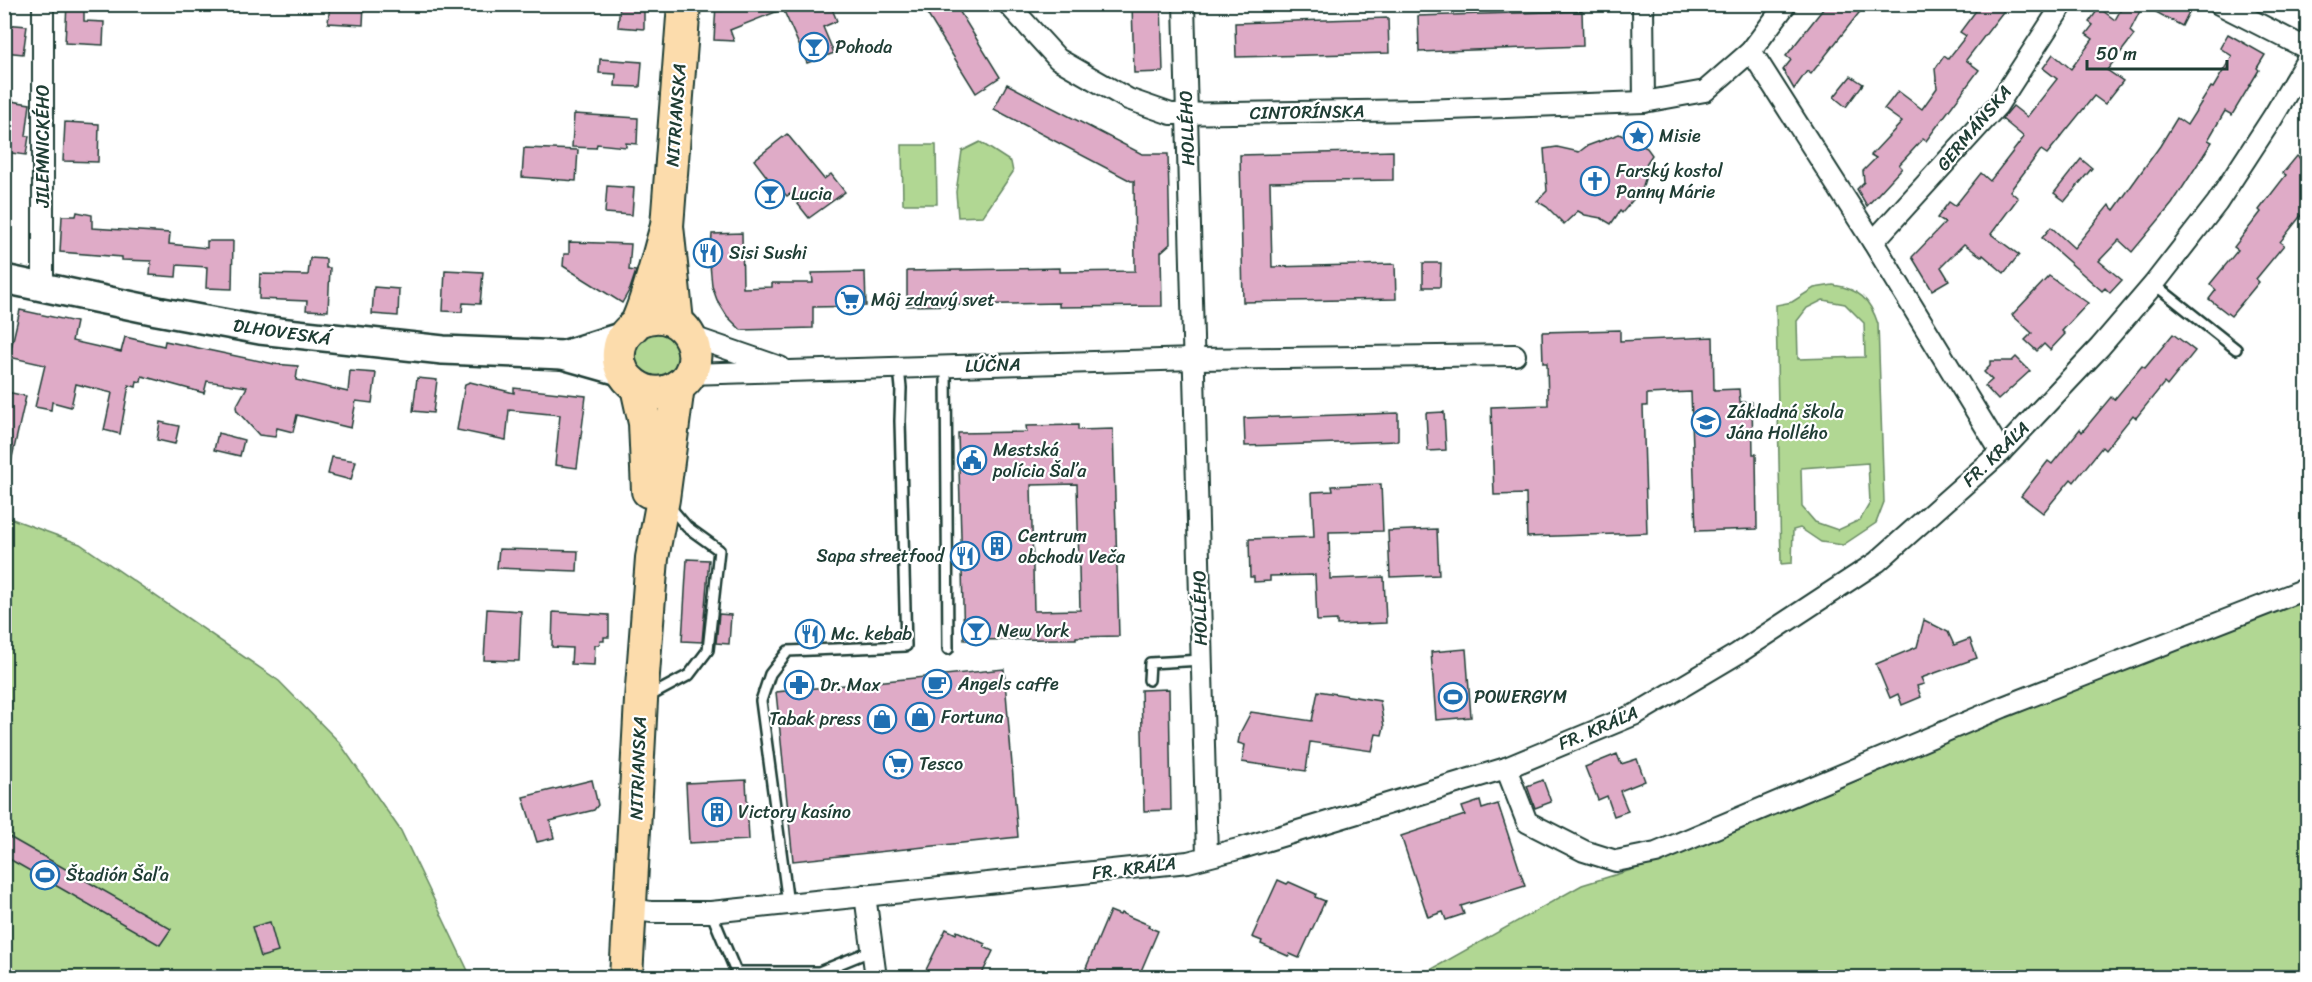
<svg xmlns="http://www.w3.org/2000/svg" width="2312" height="982" viewBox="0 0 2312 982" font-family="Sriracha,sans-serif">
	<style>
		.green { fill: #b1d793; stroke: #688a64; stroke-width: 1.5; fill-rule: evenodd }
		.building { fill: #dfabc7; stroke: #1f3d34; stroke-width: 1.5; fill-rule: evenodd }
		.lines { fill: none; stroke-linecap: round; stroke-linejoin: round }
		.service-casing { stroke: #1f3d34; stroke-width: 14 }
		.minor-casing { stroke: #1f3d34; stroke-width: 24 }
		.secondary-casing { stroke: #1f3d34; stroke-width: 32 }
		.primary-casing { stroke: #1f3d34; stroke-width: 36 }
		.service { stroke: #fff; stroke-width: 9 }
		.minor { stroke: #fff; stroke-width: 20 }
		.secondary { stroke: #fff; stroke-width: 27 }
		.primary { stroke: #fcdcac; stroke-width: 32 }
		.labels { text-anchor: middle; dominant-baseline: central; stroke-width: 4.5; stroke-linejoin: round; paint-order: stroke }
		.poi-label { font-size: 18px; fill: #1f3d34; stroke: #fff; text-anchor: start }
		.street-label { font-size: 18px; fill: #1f3d34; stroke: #fff }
	</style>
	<rect width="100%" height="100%" fill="#fff"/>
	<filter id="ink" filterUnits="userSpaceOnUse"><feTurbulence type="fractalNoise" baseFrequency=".0167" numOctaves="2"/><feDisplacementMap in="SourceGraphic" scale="12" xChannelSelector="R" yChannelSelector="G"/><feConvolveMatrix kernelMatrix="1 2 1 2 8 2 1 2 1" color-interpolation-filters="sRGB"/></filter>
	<g filter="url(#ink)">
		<g class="green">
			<polygon points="980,142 1011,162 1013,172 983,216 958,217 956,192 962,151"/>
			<polygon points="902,145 936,145 937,204 903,204"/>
			<path d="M1833,285C1859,289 1870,299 1878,324L1884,502L1876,523L1843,545L1821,542L1800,528L1793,530L1792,563L1781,564L1776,305L1792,302L1814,288ZM1823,300L1845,304L1864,323L1865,357L1798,359L1797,321L1807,308ZM1868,463L1870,503L1860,520L1838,530L1815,522L1802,507L1801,468Z"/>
			<polygon points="660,331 679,342 680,369 652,383 631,358 639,338"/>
			<polygon points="4,516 80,544 279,681 339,742 401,831 471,977 5,977"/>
			<polygon points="2307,588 2307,977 1416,978 1582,885 1644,866 2056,684"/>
		</g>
		<g class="building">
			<polygon points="67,4 84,4 84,21 104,22 103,45 65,43"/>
			<polygon points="330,4 364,4 363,25 328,23"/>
			<polygon points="716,4 720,4 722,11 739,4 830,4 837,21 823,27 834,53 807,63 783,9 730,30 734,41 714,40"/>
			<polygon points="921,4 955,4 1000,77 976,93"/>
			<polygon points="1132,4 1161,4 1163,72 1134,73"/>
			<polygon points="1827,4 1866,4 1811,74 1807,71 1794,89 1783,70 1791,60 1786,56"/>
			<polygon points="1981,4 2009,4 1966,60 1979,70 1926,141 1923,139 1899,165 1902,168 1867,206 1857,189 1864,182 1863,171 1876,158 1871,155 1902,122 1884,109 1898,91 1922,109 1937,88 1935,69 1944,56 1948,59 1966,36 1960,32"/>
			<polygon points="2124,4 2175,4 2189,12 2182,26 2143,5 2130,31 2134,35 2107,70 2123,81 2105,104 2094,96 2047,154 2041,150 2010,191 2018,198 1991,234 2019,255 2004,273 1983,255 1982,257 1964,244 1941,267 1949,280 1932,290 1912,257 1945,223 1937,218 1949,202 1955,206 1981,173 1990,181 2024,137 2002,119 2013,106 2027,117 2057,79 2043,68 2053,54 2071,69 2093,39 2086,34 2093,25 2089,22 2099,8 2115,20"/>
			<polygon points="620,5 644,6 644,29 618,27"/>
			<polygon points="1582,11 1583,46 1419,52 1418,16"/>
			<polygon points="1388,18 1389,53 1236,57 1235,23"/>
			<polygon points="4,24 27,26 23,54 4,52"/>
			<polygon points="2228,34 2265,55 2257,68 2259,70 2232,115 2225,111 2208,140 2212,142 2172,204 2132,252 2119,240 2099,261 2122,280 2110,293 2105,288 2102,291 2042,238 2051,227 2074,248 2109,205 2114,210 2160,146 2177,118 2187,125 2211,87 2213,88 2232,56 2220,48"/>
			<polygon points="600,59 642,62 640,87 615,86 616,74 599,73"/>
			<polygon points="1851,76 1863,84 1846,107 1834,97"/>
			<polygon points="1007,84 1142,154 1168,154 1170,244 1161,252 1162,306 1059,307 1059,303 907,306 907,271 1060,268 1060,272 1135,271 1134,181 1131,181 994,109"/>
			<polygon points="4,100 30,104 26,136 29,136 26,155 4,152"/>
			<polygon points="574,114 638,118 637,144 626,143 626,147 597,144 596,148 572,147"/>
			<polygon points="65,122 99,124 98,162 63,161"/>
			<polygon points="787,134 824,179 831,174 845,192 809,218 790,194 787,196 783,192 780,194 754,160"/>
			<polygon points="1619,134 1647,148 1652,155 1646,164 1646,176 1642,189 1622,213 1620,211 1611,224 1601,218 1585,215 1578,211 1564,224 1547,207 1537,201 1547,191 1544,149 1557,147 1579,152 1587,146"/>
			<polygon points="524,148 578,150 576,181 522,177"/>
			<polygon points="1393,151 1393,180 1270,182 1272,267 1395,264 1396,299 1243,302 1240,155"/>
			<polygon points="2297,156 2307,165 2307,208 2280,242 2284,245 2256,279 2259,282 2231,316 2209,299 2216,290 2210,284 2238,250 2234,247 2261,212 2259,210 2286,175 2283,173"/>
			<polygon points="2081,159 2092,168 2065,201 2054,193"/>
			<polygon points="607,186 634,188 632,215 605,213"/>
			<polygon points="77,212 92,215 92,228 170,233 169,244 207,248 207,241 233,241 232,289 206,288 207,267 177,265 176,277 150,275 151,261 122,260 122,257 60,252 62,216 76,216"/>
			<polygon points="742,233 743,288 772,287 772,283 813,283 812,273 865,272 866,306 813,307 813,328 741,330 727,316 717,300 712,286 710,264 712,234"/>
			<polygon points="569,242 631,244 629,270 636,271 630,289 622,303 563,266 564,254 569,254"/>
			<polygon points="310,258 326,259 326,268 330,268 328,311 306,310 307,301 259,299 260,274 308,275"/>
			<polygon points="1423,263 1441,263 1440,287 1423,287"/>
			<polygon points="445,270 483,272 480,304 463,303 462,312 443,311"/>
			<polygon points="2049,276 2088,303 2062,331 2065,334 2050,350 2044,344 2037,351 2025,340 2032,333 2012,315"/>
			<polygon points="374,287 399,289 398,316 372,314"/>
			<polygon points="20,310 76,322 72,341 121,352 125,337 164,346 165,341 274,364 298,366 296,380 348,392 350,371 376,373 372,403 356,401 351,428 297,415 293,432 277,428 275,437 259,435 237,411 236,407 247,387 207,381 204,393 142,376 141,382 137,381 136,387 129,385 120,434 104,430 112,393 76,384 71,407 52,402 51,410 35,407 45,365 9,357"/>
			<polygon points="1620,330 1620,341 1713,337 1714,390 1739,389 1740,402 1752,402 1753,454 1756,454 1757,529 1696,531 1691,392 1647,394 1647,406 1643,406 1647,533 1527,537 1526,494 1494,495 1491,407 1548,405 1547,363 1543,363 1542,332"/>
			<polygon points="2173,334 2195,351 2167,386 2164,383 2136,418 2133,415 2105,450 2102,447 2074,482 2071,479 2043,513 2021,496 2048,461 2052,464 2080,429 2082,432 2111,397 2114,400 2142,366 2145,368"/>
			<polygon points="2016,357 2030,371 1998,400 1985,386 1992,380 1984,372 1990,366 1990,361 2012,361"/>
			<polygon points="417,378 437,380 433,413 413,411"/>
			<polygon points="470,382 514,393 514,388 586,396 577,468 555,465 560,415 509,410 506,440 457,430 465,384"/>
			<polygon points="7,392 26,396 11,462 4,461 4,401"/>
			<polygon points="1444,412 1446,450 1428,451 1426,413"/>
			<polygon points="1398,413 1398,441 1245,446 1244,418"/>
			<polygon points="160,422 179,426 175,444 157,440"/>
			<path d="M1078,425V430L1113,429L1119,636L1076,637V639H1063L964,640L958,433L1027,432L1026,426ZM1077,484L1080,610L1034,611L1031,485Z"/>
			<polygon points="218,433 244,440 240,456 214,450"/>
			<polygon points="332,457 356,461 351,480 328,474"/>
			<polygon points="1381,484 1383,531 1329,532 1330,579 1384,577 1386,623 1337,625 1337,620 1317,621 1315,575 1270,576 1270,581 1254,582 1254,577 1250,577 1249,539 1314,537 1312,492 1333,491 1332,486"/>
			<polygon points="1437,529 1439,575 1390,577 1388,531"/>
			<polygon points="499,549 578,551 577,571 497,568"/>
			<polygon points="687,559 709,560 702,642 682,641"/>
			<polygon points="487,609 521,611 519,661 484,660"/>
			<polygon points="553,612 609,615 609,637 604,637 604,641 600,641 599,645 595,645 594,665 571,664 572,648 552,647"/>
			<polygon points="719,614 731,615 729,644 716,643"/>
			<polygon points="1924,620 1948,632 1954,645 1970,639 1977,658 1921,678 1924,684 1917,686 1921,697 1902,705 1898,694 1890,698 1876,664 1917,647"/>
			<polygon points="1466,649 1471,717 1436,720 1431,652"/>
			<polygon points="1004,669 1018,837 793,861 776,692"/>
			<polygon points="1169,689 1171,810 1144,811 1141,690"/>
			<polygon points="1318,691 1380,701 1384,727 1382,735 1376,734 1372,751 1310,742 1306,771 1242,762 1245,745 1238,743 1240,733 1251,712 1312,721"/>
			<polygon points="1617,754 1621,764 1637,759 1645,781 1620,791 1628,811 1614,816 1607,796 1598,800 1585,767"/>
			<polygon points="592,780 598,805 594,810 550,821 554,838 537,842 523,797"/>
			<polygon points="746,780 749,840 689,843 686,783"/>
			<polygon points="1543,780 1551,802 1535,808 1527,786"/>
			<polygon points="1480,801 1482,809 1498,804 1525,886 1461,906 1464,914 1446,920 1443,912 1428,917 1401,836 1465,815 1462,807"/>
			<polygon points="4,834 171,929 160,945 4,856"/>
			<polygon points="1278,880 1287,884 1289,882 1316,894 1315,897 1325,901 1299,958 1290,954 1288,956 1261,944 1262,941 1252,937"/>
			<polygon points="1110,911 1120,915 1121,913 1149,925 1148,927 1158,931 1138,978 1094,978 1096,973 1086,968"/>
			<polygon points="270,922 278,952 261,957 252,927"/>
			<polygon points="946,929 956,934 957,931 985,944 984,947 993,951 980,978 922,978"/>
		</g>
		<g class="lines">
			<g class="service-casing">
				<g id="service">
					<polyline points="2154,284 2236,349"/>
					<polyline points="946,367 948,649"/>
					<polyline points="1149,680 1150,663 1202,660"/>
					<polyline points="648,697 689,675 708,650 719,550 687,527 670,507"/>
					<polyline points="788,904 761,701 770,674 788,651 906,646 900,421 901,388 899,368"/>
					<polyline points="711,912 736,972 819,972 873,950"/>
				</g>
			</g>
			<g class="minor-casing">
				<g id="minor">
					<polyline points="43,4 43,288"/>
					<polyline points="1008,4 1058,59 1128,99 1171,114 1421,110 1644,102 1705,91 1751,51 1786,4"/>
					<polyline points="1184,4 1207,856"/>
					<polyline points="1643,4 1644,102"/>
					<polyline points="2219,4 2308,49"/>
					<polyline points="1751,51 1873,242 2001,452"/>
					<polyline points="1873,242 1997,106 2063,4"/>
					<polyline points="690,336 780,367"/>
					<polyline points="689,374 1195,359 1515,355"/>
					<polyline points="1506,768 1527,822 1584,851 1616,861 1656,853 2003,707 2308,588"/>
					<polyline points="865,895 876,978"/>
					<polyline points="631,909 651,912 711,912 1188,862 1242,848 1506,768 1636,714 1737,654 1877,562 2001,452 2100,347 2154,284 2217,203 2273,117 2308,58"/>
				</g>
			</g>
			<g class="secondary-casing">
				<g id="secondary">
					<polyline points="4,279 157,311 260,330 443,350 563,355 623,372"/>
					<polyline points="563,355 623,336"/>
				</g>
			</g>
			<g class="primary-casing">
				<g id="primary">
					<path d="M639,321C689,299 717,371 671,390C646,400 616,379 619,352C621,330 635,330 639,318C651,289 658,256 667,226"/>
					<polyline points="677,322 667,226 684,4"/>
					<polyline points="637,387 645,423 648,491"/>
					<polyline points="626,978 641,700 652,558 663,499 678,386"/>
				</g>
			</g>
			<use href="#service" class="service"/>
			<use href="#minor" class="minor"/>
			<use href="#secondary" class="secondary"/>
			<use href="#primary" class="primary"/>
		</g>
	</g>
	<defs>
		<g id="bar-ring" transform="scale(1.5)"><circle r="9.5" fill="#fff" stroke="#1f6fb2" stroke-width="1.5"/><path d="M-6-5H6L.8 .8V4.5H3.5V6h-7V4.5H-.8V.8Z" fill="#1f6fb2"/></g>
		<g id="sight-ring" transform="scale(1.5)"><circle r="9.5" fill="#fff" stroke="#1f6fb2" stroke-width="1.5"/><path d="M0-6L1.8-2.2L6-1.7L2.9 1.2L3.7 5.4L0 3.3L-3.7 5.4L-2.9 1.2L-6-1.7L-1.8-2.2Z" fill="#1f6fb2"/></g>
		<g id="church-ring" transform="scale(1.5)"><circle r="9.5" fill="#fff" stroke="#1f6fb2" stroke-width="1.5"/><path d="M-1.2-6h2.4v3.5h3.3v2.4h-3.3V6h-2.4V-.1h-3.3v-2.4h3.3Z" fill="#1f6fb2"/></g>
		<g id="restaurant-ring" transform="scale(1.5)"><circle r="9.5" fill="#fff" stroke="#1f6fb2" stroke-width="1.5"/><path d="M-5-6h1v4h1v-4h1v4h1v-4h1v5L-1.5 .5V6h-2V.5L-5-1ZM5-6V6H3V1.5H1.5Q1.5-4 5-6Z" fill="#1f6fb2"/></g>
		<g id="supermarket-ring" transform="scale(1.5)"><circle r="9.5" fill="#fff" stroke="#1f6fb2" stroke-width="1.5"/><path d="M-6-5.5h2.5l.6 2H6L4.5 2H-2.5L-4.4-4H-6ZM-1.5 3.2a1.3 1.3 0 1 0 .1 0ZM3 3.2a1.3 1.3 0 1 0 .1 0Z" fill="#1f6fb2"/></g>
		<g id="school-ring" transform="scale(1.5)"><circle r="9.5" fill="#fff" stroke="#1f6fb2" stroke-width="1.5"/><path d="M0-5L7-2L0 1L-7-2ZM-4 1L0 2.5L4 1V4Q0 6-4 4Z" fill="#1f6fb2"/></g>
		<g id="civic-ring" transform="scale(1.5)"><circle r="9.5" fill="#fff" stroke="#1f6fb2" stroke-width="1.5"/><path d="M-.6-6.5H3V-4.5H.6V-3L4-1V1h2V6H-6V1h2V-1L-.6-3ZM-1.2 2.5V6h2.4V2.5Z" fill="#1f6fb2"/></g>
		<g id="building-ring" transform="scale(1.5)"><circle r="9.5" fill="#fff" stroke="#1f6fb2" stroke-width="1.5"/><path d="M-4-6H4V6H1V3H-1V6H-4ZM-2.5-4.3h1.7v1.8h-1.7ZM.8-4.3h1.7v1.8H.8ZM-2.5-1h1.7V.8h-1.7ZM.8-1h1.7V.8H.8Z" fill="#1f6fb2"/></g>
		<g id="cafe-ring" transform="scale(1.5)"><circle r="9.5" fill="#fff" stroke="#1f6fb2" stroke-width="1.5"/><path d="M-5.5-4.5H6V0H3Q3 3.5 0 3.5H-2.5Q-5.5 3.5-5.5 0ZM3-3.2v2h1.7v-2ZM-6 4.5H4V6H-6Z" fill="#1f6fb2"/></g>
		<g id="pharmacy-ring" transform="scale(1.5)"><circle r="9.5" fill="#fff" stroke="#1f6fb2" stroke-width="1.5"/><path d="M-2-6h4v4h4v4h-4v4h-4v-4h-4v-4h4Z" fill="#1f6fb2"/></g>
		<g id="stadium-ring" transform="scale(1.5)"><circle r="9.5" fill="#fff" stroke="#1f6fb2" stroke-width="1.5"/><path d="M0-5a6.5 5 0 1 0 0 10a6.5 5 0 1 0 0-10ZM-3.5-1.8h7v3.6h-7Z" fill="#1f6fb2"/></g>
		<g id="shop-ring" transform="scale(1.5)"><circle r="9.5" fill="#fff" stroke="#1f6fb2" stroke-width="1.5"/><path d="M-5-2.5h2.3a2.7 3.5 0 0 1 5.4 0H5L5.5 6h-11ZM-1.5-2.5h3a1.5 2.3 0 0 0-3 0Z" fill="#1f6fb2"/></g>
	</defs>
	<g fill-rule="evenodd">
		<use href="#bar-ring" x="814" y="47"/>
		<use href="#sight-ring" x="1638" y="136"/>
		<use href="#church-ring" x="1595" y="181"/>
		<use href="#bar-ring" x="770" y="194"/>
		<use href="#restaurant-ring" x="708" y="253"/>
		<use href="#supermarket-ring" x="850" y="300"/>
		<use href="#school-ring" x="1706" y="422"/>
		<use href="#civic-ring" x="972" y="460"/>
		<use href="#building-ring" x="997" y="546"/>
		<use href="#restaurant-ring" x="965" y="556"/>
		<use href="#bar-ring" x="976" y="631"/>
		<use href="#restaurant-ring" x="810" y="634"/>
		<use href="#cafe-ring" x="937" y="684"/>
		<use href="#pharmacy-ring" x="799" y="685"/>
		<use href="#stadium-ring" x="1453" y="697"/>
		<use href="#shop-ring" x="920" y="717"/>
		<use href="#shop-ring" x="882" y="719"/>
		<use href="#supermarket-ring" x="898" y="764"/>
		<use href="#building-ring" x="717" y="812"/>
		<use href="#stadium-ring" x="45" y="875"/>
	</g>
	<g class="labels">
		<g class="poi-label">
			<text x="835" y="47">Pohoda</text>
			<text x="1659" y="136">Misie</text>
			<text x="1616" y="171">Farský kostol<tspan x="1616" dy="21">Panny Márie</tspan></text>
			<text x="791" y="194">Lucia</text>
			<text x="729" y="253">Sisi Sushi</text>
			<text x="871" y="300">Môj zdravý svet</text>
			<text x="1727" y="412">Základná škola<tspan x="1727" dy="21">Jána Hollého</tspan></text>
			<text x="993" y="450">Mestská<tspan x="993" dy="21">polícia Šaľa</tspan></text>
			<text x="1018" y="536">Centrum<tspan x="1018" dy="21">obchodu Veča</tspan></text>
			<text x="944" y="556" text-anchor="end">Sapa streetfood</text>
			<text x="997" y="631">New York</text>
			<text x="831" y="634">Mc. kebab</text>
			<text x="958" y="684">Angels caffe</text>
			<text x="820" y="685">Dr. Max</text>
			<text x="1474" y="697">POWERGYM</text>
			<text x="941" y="717">Fortuna</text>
			<text x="861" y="719" text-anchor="end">Tabak press</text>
			<text x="919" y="764">Tesco</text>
			<text x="738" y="812">Victory kasíno</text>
			<text x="66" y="875">Štadión Šaľa</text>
		</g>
		<g class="street-label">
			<text transform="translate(1307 112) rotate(-1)">CINTORÍNSKA</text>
			<text transform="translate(676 115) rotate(-86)">NITRIANSKA</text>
			<text transform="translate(1187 128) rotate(-92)">HOLLÉHO</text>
			<text transform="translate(1974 128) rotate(-50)">GERMÁNSKA</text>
			<text transform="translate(43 146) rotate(-90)">JILEMNICKÉHO</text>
			<text transform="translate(282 332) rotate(8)">DLHOVESKÁ</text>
			<text transform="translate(993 365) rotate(-2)">LÚČNA</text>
			<text transform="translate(1996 454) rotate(-44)">FR. KRÁĽA</text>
			<text transform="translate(1200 608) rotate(-91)">HOLLÉHO</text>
			<text transform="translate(1598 728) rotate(-23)">FR. KRÁĽA</text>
			<text transform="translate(638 768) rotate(-88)">NITRIANSKA</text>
			<text transform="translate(1134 868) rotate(-7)">FR. KRÁĽA</text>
		</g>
	</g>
	<rect width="2312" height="982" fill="none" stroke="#fff" stroke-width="24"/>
	<rect x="12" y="12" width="2288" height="958" fill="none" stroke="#1f3d34" stroke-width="2" filter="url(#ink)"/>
	<path d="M2087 60v9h140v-9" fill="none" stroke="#1f3d34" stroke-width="3"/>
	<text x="2096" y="60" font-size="18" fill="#1f3d34" stroke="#ffffff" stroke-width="4.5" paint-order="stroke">50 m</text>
</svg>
